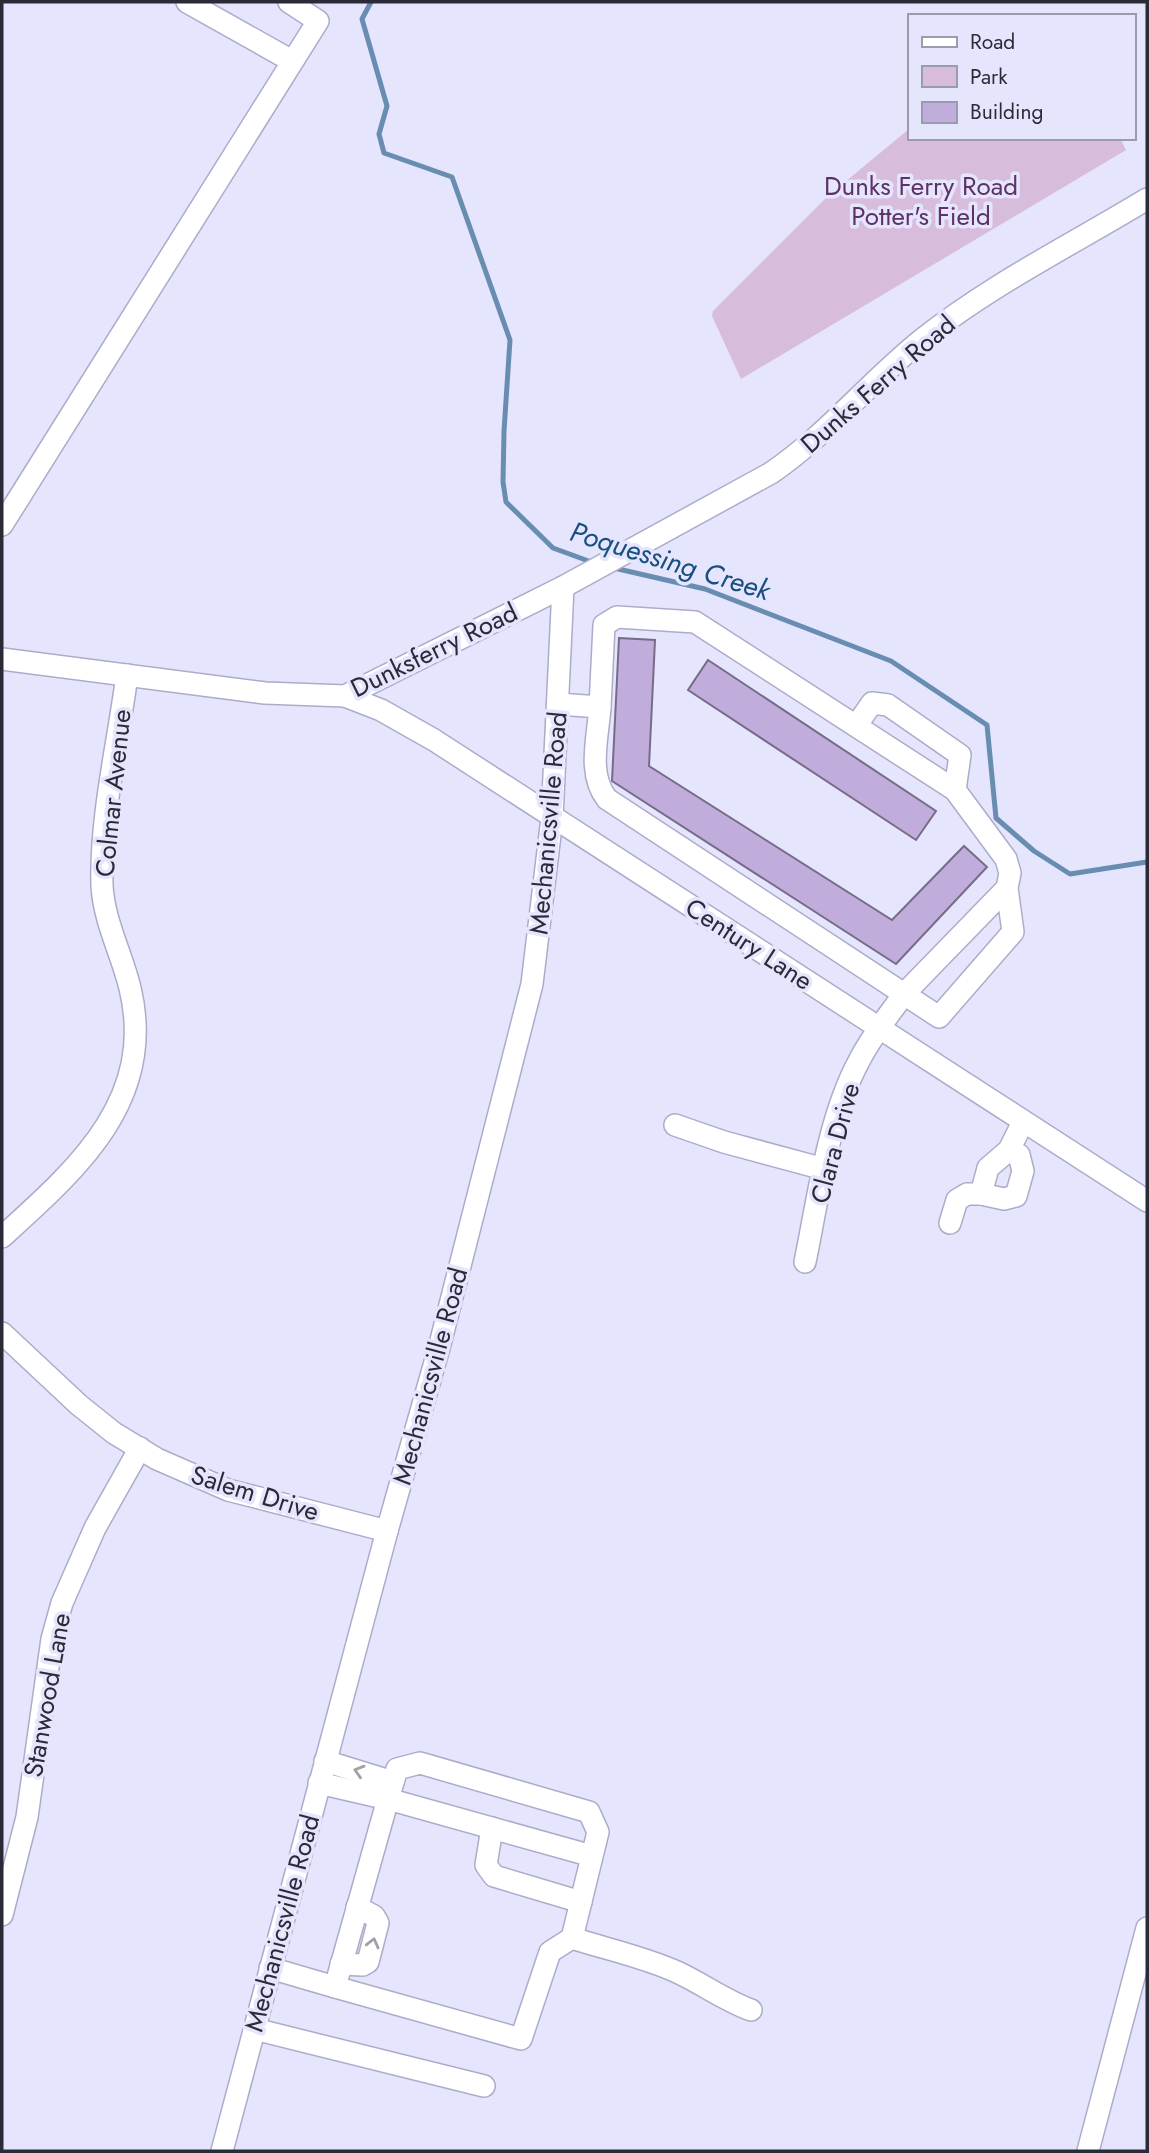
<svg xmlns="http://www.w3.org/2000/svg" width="1149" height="2153" viewBox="0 0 1149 2153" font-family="Jost,sans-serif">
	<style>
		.green { fill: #d7bcdc }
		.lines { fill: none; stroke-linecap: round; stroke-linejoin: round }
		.stream { stroke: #698db1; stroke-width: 5 }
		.building { fill: #c0addb; stroke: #776c87; stroke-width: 2 }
		.minor-casing { stroke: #acacca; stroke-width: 24 }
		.minor { stroke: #fff; stroke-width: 21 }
		.oneway { stroke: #a0a0a5 }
		.labels { text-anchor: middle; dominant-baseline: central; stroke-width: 7; stroke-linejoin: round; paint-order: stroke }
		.park-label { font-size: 26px; fill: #5e3265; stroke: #e5e5fe }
		.street-label { font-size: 26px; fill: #2b2b37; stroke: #e5e5fe }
		.water-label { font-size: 28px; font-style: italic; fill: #184f7f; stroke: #e5e5fe }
	</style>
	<rect width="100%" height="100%" fill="#e5e5fe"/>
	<polygon class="green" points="909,129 909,138 1120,138 1126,150 741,379 712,316 713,311 828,196"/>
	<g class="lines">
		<g class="stream">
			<polyline points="371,2 362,19 387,106 379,134 384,153 452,177 510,340 504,431 503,482 506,502 553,548 594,563"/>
			<polyline points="614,568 705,589 891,661 987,725 996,818 1034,851 1070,874 1147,862"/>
		</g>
	</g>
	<g class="building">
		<polygon points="619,638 655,640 649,766 892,920 964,846 987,867 896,964 612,781"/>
		<polygon points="708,660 936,811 916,840 688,690"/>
	</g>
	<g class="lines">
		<g class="minor-casing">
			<g id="minor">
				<polyline points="187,2 292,61"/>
				<polyline points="2,525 318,21 289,2"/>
				<path d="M2,659L265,693L345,696L563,587L771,473C827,435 871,380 924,338C992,284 1073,244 1147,199"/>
				<polyline points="345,696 381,710 434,740 1147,1201"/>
				<path d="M558,704L600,707C598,737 587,774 607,799L904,994C888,1016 871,1037 859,1061C828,1118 818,1199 805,1262"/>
				<polyline points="600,707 604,625 617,617 695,622 955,790 1006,859 1010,873 1007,888 904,994 939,1017 1013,932 1007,888"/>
				<polyline points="856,726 872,703 888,705 960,755 955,790"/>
				<polyline points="675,1125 724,1142 824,1169"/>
				<polyline points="981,1194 1004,1199 1016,1196 1023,1171 1019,1155 1009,1150"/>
				<polyline points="950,1223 957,1200 967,1194 981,1194 988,1168 1009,1150 1023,1122"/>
				<path d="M2,1237C77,1169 157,1100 130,988C122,955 104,921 102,886C100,817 118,744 127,675"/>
				<polyline points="2,1333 79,1405 114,1433 157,1459 228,1490 387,1531"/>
				<polyline points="325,1761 393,1782"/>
				<polyline points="319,1783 388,1799 335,1987 521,2039 550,1952 572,1938"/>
				<polyline points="492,1828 486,1865 494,1876 581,1902"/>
				<path d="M592,1856L388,1799L397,1769L420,1763L589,1812L598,1832L572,1938C606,1949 644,1957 677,1972C703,1984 724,2000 751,2010"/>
				<polyline points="2,1915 27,1817 52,1639 62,1603 95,1528 140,1448"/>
				<polyline points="341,1964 363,1965 368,1962 378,1923 374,1916 357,1907"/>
				<polyline points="270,1968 335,1987"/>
				<polyline points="254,2029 484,2086"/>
				<polyline points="222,2151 387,1531 439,1348 532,984 552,818 563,587"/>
				<polyline points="1088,2151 1147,1928"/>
			</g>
		</g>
		<use href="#minor" class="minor"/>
	</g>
	<defs><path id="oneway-chevron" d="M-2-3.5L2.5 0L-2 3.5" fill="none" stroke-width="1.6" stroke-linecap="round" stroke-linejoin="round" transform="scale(1.75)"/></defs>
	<g class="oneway">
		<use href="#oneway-chevron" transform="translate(359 1771) rotate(-163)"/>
		<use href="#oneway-chevron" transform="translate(373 1943) rotate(-76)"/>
	</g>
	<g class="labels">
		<g class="park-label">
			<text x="921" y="186">Dunks Ferry Road<tspan x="921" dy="30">Potter's Field</tspan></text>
		</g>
		<g class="street-label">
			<text transform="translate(878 384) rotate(-41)">Dunks Ferry Road</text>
			<text transform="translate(434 650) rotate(-26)">Dunksferry Road</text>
			<text transform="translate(113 793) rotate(-84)">Colmar Avenue</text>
			<text transform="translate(548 823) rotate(-85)">Mechanicsville Road</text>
			<text transform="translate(749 944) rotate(33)">Century Lane</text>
			<text transform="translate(835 1143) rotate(-75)">Clara Drive</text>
			<text transform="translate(430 1376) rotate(-75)">Mechanicsville Road</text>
			<text transform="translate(255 1493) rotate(17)">Salem Drive</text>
			<text transform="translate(47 1695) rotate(-80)">Stanwood Lane</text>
			<text transform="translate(282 1923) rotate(-75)">Mechanicsville Road</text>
		</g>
		<g class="water-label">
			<text transform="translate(670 561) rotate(17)">Poquessing Creek</text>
		</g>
	</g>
	<rect width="1149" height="2153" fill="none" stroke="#2b2b37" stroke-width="7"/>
	<rect x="908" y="14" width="228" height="126" fill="#e5e5fe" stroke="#9b9bae" stroke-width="2"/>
	<rect x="922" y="37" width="35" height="10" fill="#ffffff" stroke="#9b9bae" stroke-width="2"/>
	<text x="970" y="49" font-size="21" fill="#2b2b37">Road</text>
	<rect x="922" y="66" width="35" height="21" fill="#d7bcdc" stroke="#9b9bae" stroke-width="2"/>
	<text x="970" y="84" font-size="21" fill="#2b2b37">Park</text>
	<rect x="922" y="102" width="35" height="21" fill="#c0addb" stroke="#9b9bae" stroke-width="2"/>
	<text x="970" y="119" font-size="21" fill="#2b2b37">Building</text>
</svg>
